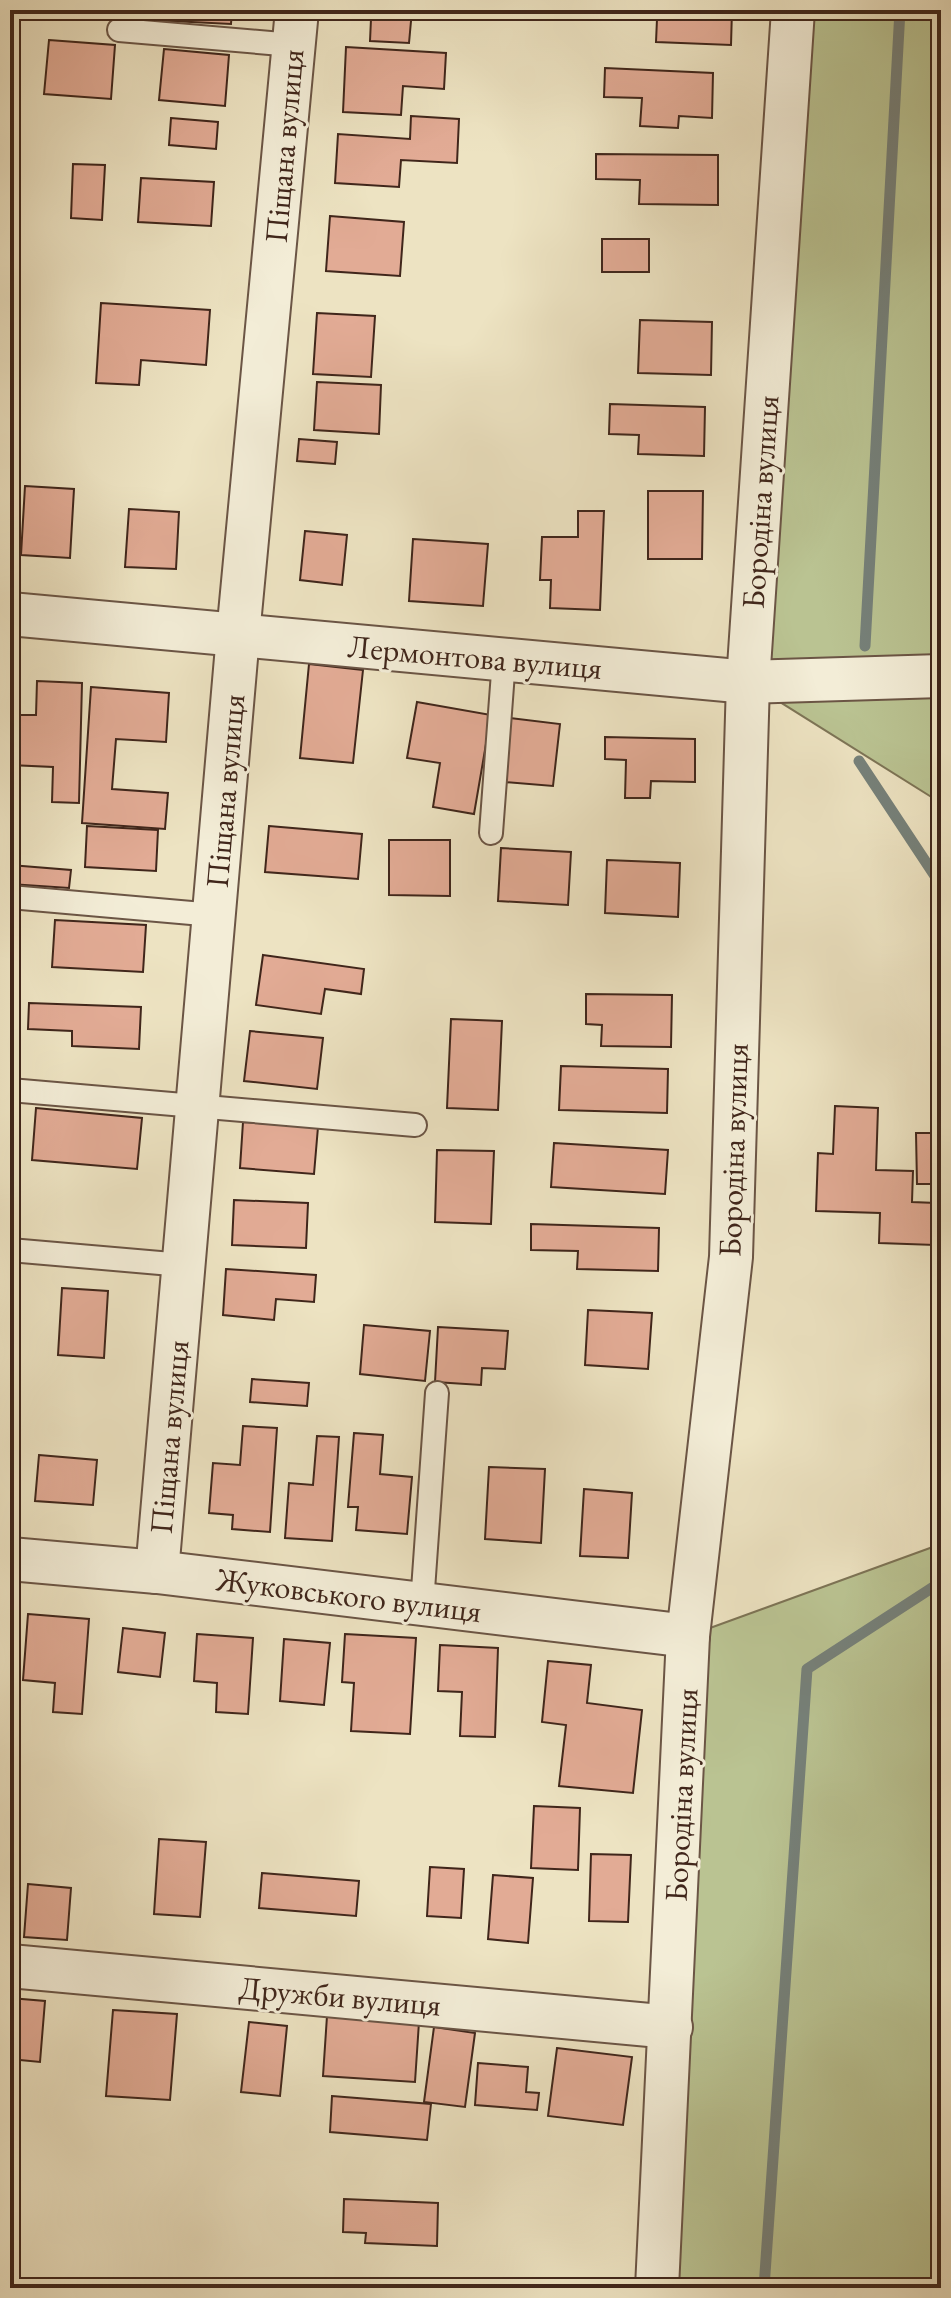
<svg xmlns="http://www.w3.org/2000/svg" width="951" height="2298" viewBox="0 0 951 2298" font-family="'EB Garamond',serif">
	<style>
		.green { fill: #bac392; stroke: #7d7456; stroke-width: 2 }
		.lines { fill: none; stroke-linecap: round; stroke-linejoin: round }
		.stream { stroke: #76817a; stroke-width: 11 }
		.building { fill: #e2ab95; stroke: #40261b; stroke-width: 2 }
		.lane-casing { stroke: #6b5545; stroke-width: 26 }
		.street-casing { stroke: #6b5545; stroke-width: 46 }
		.lane { stroke: #f3edd7; stroke-width: 22 }
		.street { stroke: #f3edd7; stroke-width: 42 }
		.labels { text-anchor: middle; dominant-baseline: central; stroke-width: 6; stroke-linejoin: round; paint-order: stroke }
		.street-label { font-size: 32px; fill: #40261b; stroke: #f3edd7 }
	</style>
	<rect width="100%" height="100%" fill="#ede3c2"/>
	<filter id="stains"><feTurbulence type="fractalNoise" baseFrequency=".0025" numOctaves="4"/><feColorMatrix values="0 0 0 0 .2 0 0 0 0 .09 0 0 0 0 .02 0 0 0 .5 -.17"/></filter>
	<radialGradient id="worn" r=".72"><stop offset=".6" stop-color="#630" stop-opacity="0"/><stop offset="1" stop-color="#630" stop-opacity=".3"/></radialGradient>
	<g class="green">
		<polygon points="793,10 941,10 941,803 748,682"/>
		<polygon points="941,1544 941,2288 660,2288 688,1636"/>
	</g>
	<g class="lines">
		<g class="stream">
			<polyline points="865,646 900,10"/>
			<polyline points="859,761 941,885"/>
			<polyline points="764,2288 807,1669 941,1582"/>
		</g>
	</g>
	<g class="building">
		<polygon points="34,10 67,10 66,18 33,16"/>
		<polygon points="133,10 232,10 231,24 132,19"/>
		<polygon points="352,10 412,10 409,43 370,41 371,19 351,18"/>
		<polygon points="622,10 732,10 731,45 656,42 657,19 621,18"/>
		<polygon points="49,40 115,45 111,99 44,94"/>
		<polygon points="346,47 446,53 444,89 403,86 401,115 343,112"/>
		<polygon points="164,49 229,55 225,106 159,100"/>
		<polygon points="605,68 713,73 712,118 679,116 678,128 640,126 642,98 604,97"/>
		<polygon points="411,116 459,119 457,163 401,160 399,187 335,183 338,134 410,139"/>
		<polygon points="171,118 218,122 216,149 169,145"/>
		<polygon points="596,154 718,155 718,205 639,204 640,180 596,179"/>
		<polygon points="73,164 105,165 102,220 71,218"/>
		<polygon points="141,178 214,182 211,226 138,222"/>
		<polygon points="330,216 404,222 400,276 326,271"/>
		<rect x="602" y="239" width="47" height="33"/>
		<polygon points="101,303 210,310 206,365 141,360 139,385 96,383"/>
		<polygon points="317,313 375,316 371,377 313,374"/>
		<polygon points="640,320 712,322 711,375 638,373"/>
		<polygon points="317,382 381,385 379,434 314,430"/>
		<polygon points="610,404 705,407 704,456 638,454 639,435 609,434"/>
		<polygon points="299,439 337,442 335,464 297,461"/>
		<polygon points="25,486 74,489 70,558 21,555"/>
		<polygon points="648,491 703,491 702,559 648,559"/>
		<polygon points="129,509 179,512 176,569 125,567"/>
		<polygon points="578,511 604,511 600,610 550,608 551,580 540,580 542,537 578,537"/>
		<polygon points="305,531 347,535 342,585 300,580"/>
		<polygon points="413,539 488,544 483,606 409,601"/>
		<polygon points="309,664 363,670 353,763 300,758"/>
		<polygon points="37,681 82,683 79,803 52,802 53,767 10,765 10,715 36,715"/>
		<polygon points="91,687 169,693 166,742 116,739 112,789 168,793 165,829 82,823"/>
		<polygon points="417,702 491,715 474,814 433,807 440,763 407,758"/>
		<polygon points="510,718 560,724 553,786 504,782"/>
		<polygon points="605,737 695,739 695,782 651,781 650,798 625,798 626,760 605,759"/>
		<polygon points="87,826 158,830 156,871 85,867"/>
		<polygon points="269,826 362,834 358,879 265,872"/>
		<polygon points="389,840 450,840 450,896 389,895"/>
		<polygon points="501,848 571,852 568,905 498,901"/>
		<polygon points="607,860 680,863 678,917 605,913"/>
		<polygon points="10,865 71,870 69,888 10,884"/>
		<polygon points="55,920 146,925 143,972 52,967"/>
		<polygon points="263,955 364,969 361,994 325,989 321,1014 256,1005"/>
		<polygon points="586,994 672,995 671,1047 601,1046 602,1025 586,1024"/>
		<polygon points="29,1003 141,1007 139,1049 72,1046 72,1031 28,1029"/>
		<polygon points="451,1019 502,1021 498,1110 447,1108"/>
		<polygon points="250,1031 323,1038 317,1089 244,1081"/>
		<polygon points="561,1066 668,1069 667,1113 559,1110"/>
		<polygon points="835,1106 878,1108 876,1170 913,1171 912,1202 936,1203 935,1245 879,1243 880,1213 816,1211 818,1153 833,1154"/>
		<polygon points="36,1108 142,1118 137,1169 32,1160"/>
		<polygon points="243,1122 318,1127 314,1174 240,1168"/>
		<polygon points="916,1133 941,1133 941,1184 917,1184"/>
		<polygon points="554,1143 668,1150 665,1194 551,1187"/>
		<polygon points="437,1150 494,1151 491,1224 435,1222"/>
		<polygon points="234,1200 308,1203 306,1248 232,1245"/>
		<polygon points="531,1224 659,1228 658,1271 577,1269 578,1251 531,1250"/>
		<polygon points="226,1269 316,1275 314,1302 276,1299 274,1320 223,1315"/>
		<polygon points="10,1274 16,1275 10,1353"/>
		<polygon points="62,1288 108,1291 104,1358 58,1355"/>
		<polygon points="588,1310 652,1313 648,1369 585,1365"/>
		<polygon points="364,1325 430,1331 425,1381 360,1374"/>
		<polygon points="438,1327 508,1331 505,1369 482,1368 481,1385 435,1382"/>
		<polygon points="252,1379 309,1383 307,1406 250,1402"/>
		<polygon points="243,1426 277,1428 270,1532 232,1529 233,1515 209,1513 213,1463 240,1465"/>
		<polygon points="354,1433 383,1435 380,1474 412,1477 407,1534 356,1530 358,1507 348,1507"/>
		<polygon points="317,1436 339,1437 332,1541 285,1538 289,1483 313,1485"/>
		<polygon points="39,1455 97,1460 93,1505 35,1501"/>
		<polygon points="489,1467 545,1469 541,1543 485,1539"/>
		<polygon points="584,1489 632,1493 628,1558 580,1556"/>
		<polygon points="28,1614 89,1619 82,1714 53,1712 55,1683 23,1680"/>
		<polygon points="123,1628 165,1633 160,1677 118,1672"/>
		<polygon points="197,1634 253,1638 248,1714 216,1712 217,1683 194,1681"/>
		<polygon points="345,1634 416,1638 410,1734 351,1731 354,1683 342,1682"/>
		<polygon points="284,1639 330,1643 324,1705 280,1701"/>
		<polygon points="440,1645 498,1648 495,1737 460,1736 462,1692 438,1691"/>
		<polygon points="548,1661 591,1665 587,1703 642,1710 633,1793 559,1786 566,1725 542,1722"/>
		<polygon points="534,1806 580,1808 578,1870 531,1868"/>
		<polygon points="159,1839 206,1842 200,1917 154,1914"/>
		<polygon points="591,1854 631,1855 628,1922 589,1921"/>
		<polygon points="430,1867 464,1869 461,1918 427,1916"/>
		<polygon points="262,1873 359,1881 356,1916 259,1908"/>
		<polygon points="493,1875 533,1878 528,1943 488,1939"/>
		<polygon points="28,1884 71,1888 67,1940 24,1937"/>
		<polygon points="10,1998 45,2001 40,2062 10,2059"/>
		<polygon points="113,2010 177,2014 170,2100 106,2096"/>
		<polygon points="327,2016 419,2022 415,2082 323,2076"/>
		<polygon points="249,2022 287,2026 280,2096 241,2092"/>
		<polygon points="434,2027 475,2033 465,2107 424,2102"/>
		<polygon points="557,2048 632,2057 623,2125 548,2116"/>
		<polygon points="478,2063 528,2067 526,2092 539,2093 537,2110 475,2105"/>
		<polygon points="332,2096 431,2104 427,2140 330,2132"/>
		<polygon points="344,2199 438,2203 437,2246 365,2243 366,2233 343,2232"/>
	</g>
	<g class="lines">
		<g class="lane-casing">
			<g id="lane">
				<polyline points="119,30 293,45"/>
				<polyline points="491,833 504,659"/>
				<polyline points="10,897 214,915"/>
				<polyline points="10,1090 415,1125"/>
				<polyline points="10,1250 183,1265"/>
				<polyline points="422,1604 437,1393"/>
			</g>
		</g>
		<g class="street-casing">
			<g id="street">
				<polyline points="10,614 748,682 941,676"/>
				<polyline points="10,1559 157,1572 688,1636"/>
				<polyline points="157,1572 238,635 297,10"/>
				<polyline points="10,1966 671,2027"/>
				<polyline points="657,2288 688,1636 731,1257 748,682 793,10"/>
			</g>
		</g>
		<use href="#lane" class="lane"/>
		<use href="#street" class="street"/>
	</g>
	<g class="labels">
		<g class="street-label">
			<text transform="translate(284 146) rotate(-85)">Піщана вулиця</text>
			<text transform="translate(760 502) rotate(-86)">Бородіна вулиця</text>
			<text transform="translate(475 657) rotate(5)">Лермонтова вулиця</text>
			<text transform="translate(225 791) rotate(-85)">Піщана вулиця</text>
			<text transform="translate(733 1150) rotate(-88)">Бородіна вулиця</text>
			<text transform="translate(169 1437) rotate(-85)">Піщана вулиця</text>
			<text transform="translate(349 1595) rotate(7)">Жуковського вулиця</text>
			<text transform="translate(681 1795) rotate(-87)">Бородіна вулиця</text>
			<text transform="translate(340 1996) rotate(5)">Дружби вулиця</text>
		</g>
	</g>
	<rect width="951" height="2298" fill="none" stroke="#ede3c2" stroke-width="40"/>
	<rect x="12" y="12" width="927" height="2274" fill="none" stroke="#40261b" stroke-width="4"/>
	<rect x="20" y="20" width="911" height="2258" fill="none" stroke="#40261b" stroke-width="2"/>
	<rect width="100%" height="100%" filter="url(#stains)"/>
	<rect width="100%" height="100%" fill="url(#worn)"/>
</svg>
